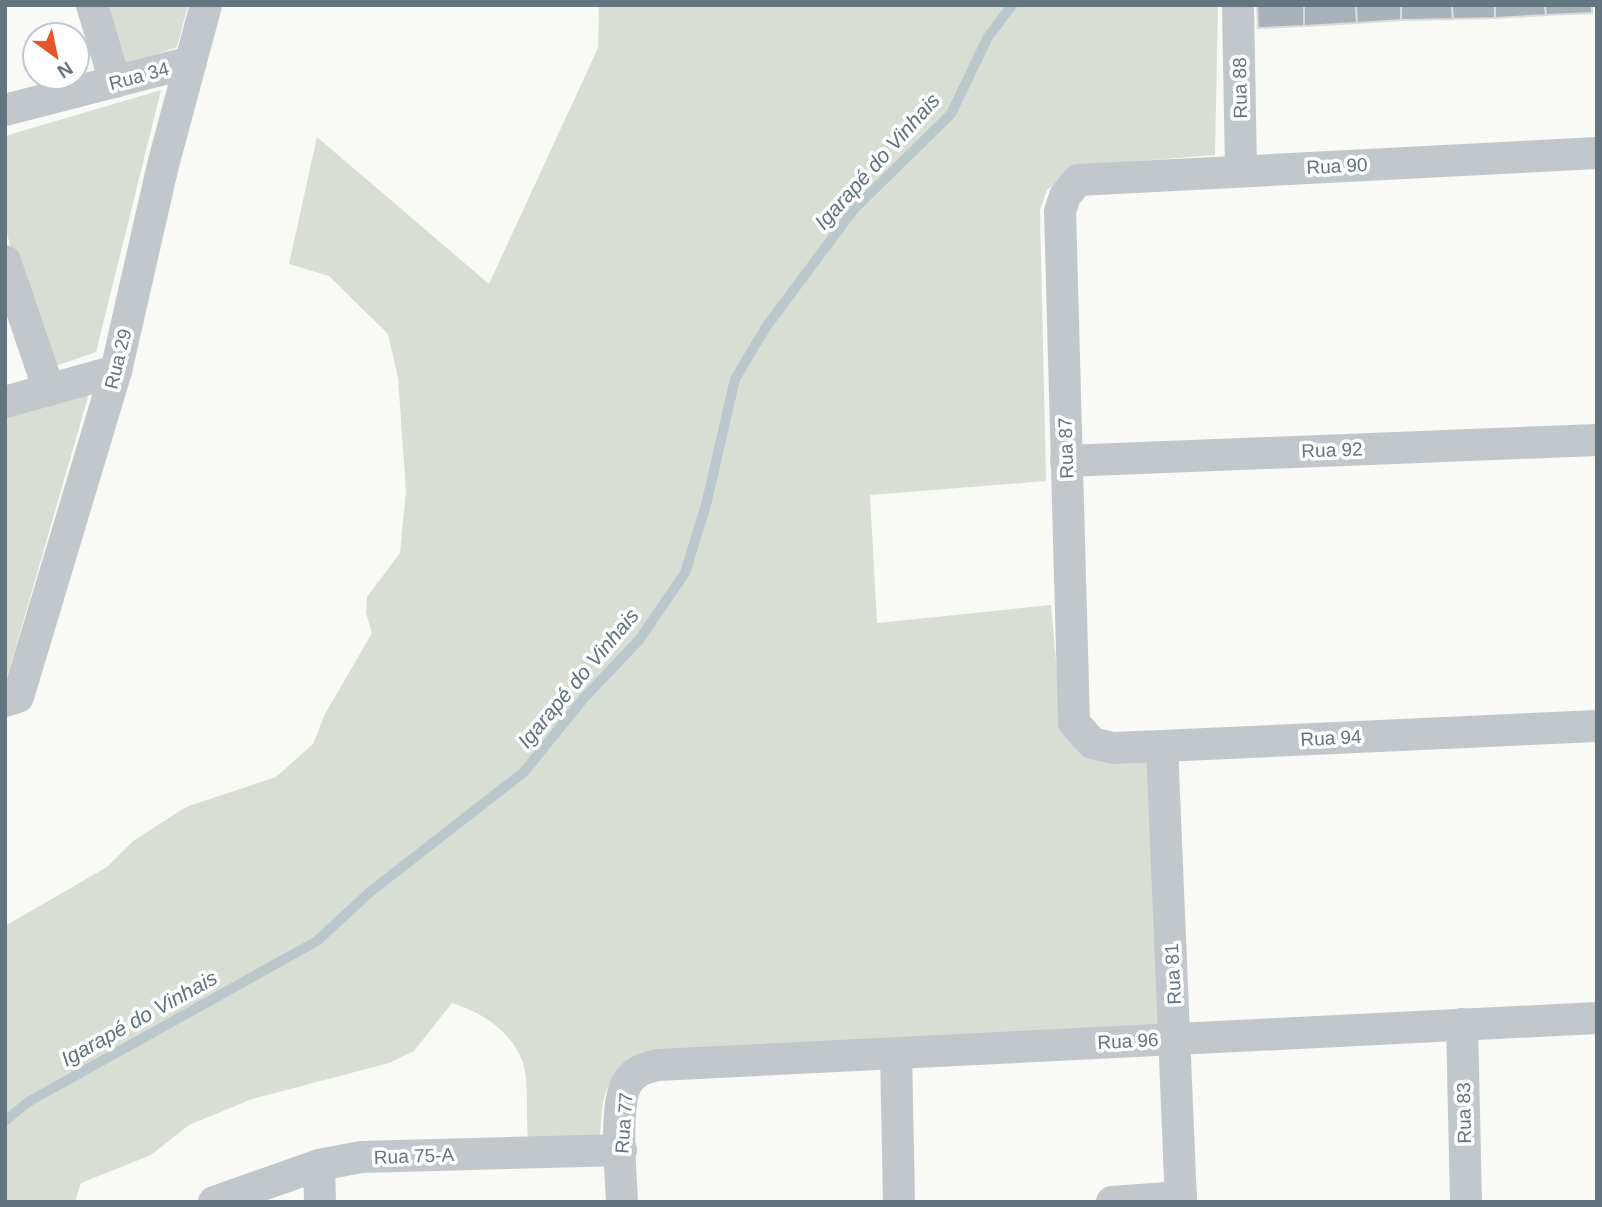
<svg xmlns="http://www.w3.org/2000/svg" width="1602" height="1207" viewBox="0 0 1602 1207" font-family="Arial,sans-serif">
	<style>
		.green { fill: #d9ded5 }
		.lines { fill: none; stroke-linecap: round; stroke-linejoin: round }
		.stream { stroke: #bac7cb; stroke-width: 10 }
		.building { fill: #a9b2b8; stroke: #dbdbd9; stroke-width: 2 }
		.minor { stroke: #c2c7cb; stroke-width: 32 }
		.labels { text-anchor: middle; dominant-baseline: central; stroke-width: 7; stroke-linejoin: round; paint-order: stroke }
		.street-label { font-size: 19px; fill: #647582; stroke: #fff }
		.water-label { font-size: 21px; font-style: italic; fill: #5e747c; stroke: #fff }
	</style>
	<rect width="100%" height="100%" fill="#f9f9f6"/>
	<g class="green">
		<polygon points="108,5 188,5 177,47 124,66"/>
		<path d="M599,5H1218L1215,155L1078,166L1047,190L1040,210L1046,481L870,495L877,623L1051,605L1062,728L1081,755L1105,760H1149L1171,1026L637,1057C599,1084 603,1100 600,1143L528,1137C526,1117 529,1076 522,1060C509,1030 482,1012 452,1003L414,1051L389,1063L252,1099L189,1125L151,1155L81,1183L75,1202H5V926L107,867L133,841L186,807L276,777L313,744L325,714L372,633L366,613L367,597L400,553L406,491L398,378L388,334L329,276L289,264L317,137L489,284L598,48Z"/>
		<polygon points="161,90 96,352 41,371 5,225 5,136"/>
		<polygon points="90,390 6,681 5,416"/>
	</g>
	<g class="lines">
		<polyline class="stream" points="5,1121 28,1102 317,941 370,892 524,772 584,698 639,640 685,573 706,505 735,379 766,327 854,209 951,114 988,37 1012,5"/>
	</g>
	<g class="building">
		<polygon points="1257,5 1304,5 1304,26 1258,28"/>
		<polygon points="1304,5 1356,5 1357,23 1304,26"/>
		<polygon points="1356,5 1401,5 1401,20 1357,23"/>
		<polygon points="1401,5 1452,5 1453,19 1401,20"/>
		<polygon points="1452,5 1495,5 1495,18 1453,19"/>
		<polygon points="1495,5 1545,5 1546,15 1495,18"/>
		<polygon points="1545,5 1592,5 1592,13 1546,15"/>
	</g>
	<g class="lines">
		<g class="minor">
			<polyline points="92,5 115,82"/>
			<polyline points="1238,5 1241,171"/>
			<polyline points="5,110 191,62"/>
			<polyline points="1597,153 1078,180 1065,196 1060,211 1074,723 1092,743 1113,748 1162,746 1597,726"/>
			<polyline points="5,261 49,390"/>
			<polyline points="5,402 116,371"/>
			<polyline points="1066,461 1597,440"/>
			<polyline points="5,701 18,697 116,371 163,165 206,5"/>
			<polyline points="1162,746 1181,1202"/>
			<polyline points="1462,1024 1466,1202"/>
			<polyline points="896,1053 899,1202"/>
			<polyline points="319,1165 320,1202"/>
			<polyline points="214,1202 319,1165 361,1157 621,1150"/>
			<path d="M622,1202C621,1174 613,1100 629,1080C637,1070 646,1068 658,1065L1597,1018"/>
			<polyline points="1112,1202 1181,1197"/>
		</g>
	</g>
	<g class="labels">
		<g class="street-label">
			<text transform="translate(139 76) rotate(-15)">Rua 34</text>
			<text transform="translate(1240 88) rotate(-91)">Rua 88</text>
			<text transform="translate(1337 166) rotate(-3)">Rua 90</text>
			<text transform="translate(118 359) rotate(-76)">Rua 29</text>
			<text transform="translate(1066 448) rotate(-92)">Rua 87</text>
			<text transform="translate(1332 450) rotate(-2)">Rua 92</text>
			<text transform="translate(1331 738) rotate(-3)">Rua 94</text>
			<text transform="translate(1173 974) rotate(-93)">Rua 81</text>
			<text transform="translate(1128 1041) rotate(-3)">Rua 96</text>
			<text transform="translate(1464 1113) rotate(-91)">Rua 83</text>
			<text transform="translate(624 1123) rotate(-86)">Rua 77</text>
			<text transform="translate(414 1156) rotate(-2)">Rua 75-A</text>
		</g>
		<g class="water-label">
			<text transform="translate(877 161) rotate(-48)">Igarapé do Vinhais</text>
			<text transform="translate(578 678) rotate(-50)">Igarapé do Vinhais</text>
			<text transform="translate(139 1018) rotate(-29)">Igarapé do Vinhais</text>
		</g>
	</g>
	<rect width="1602" height="1207" fill="none" stroke="#647582" stroke-width="14"/>
	<g transform="translate(56 56) rotate(147)"><circle r="33" fill="#ffffff" stroke="#c1c8cd" stroke-width="2"/>
	<path d="M0-5L12 26L0 18L-12 26Z" fill="#e4552b"/>
	<text y="-10" font-size="19" font-weight="bold" text-anchor="middle" fill="#647582">N</text>
	</g>
</svg>
